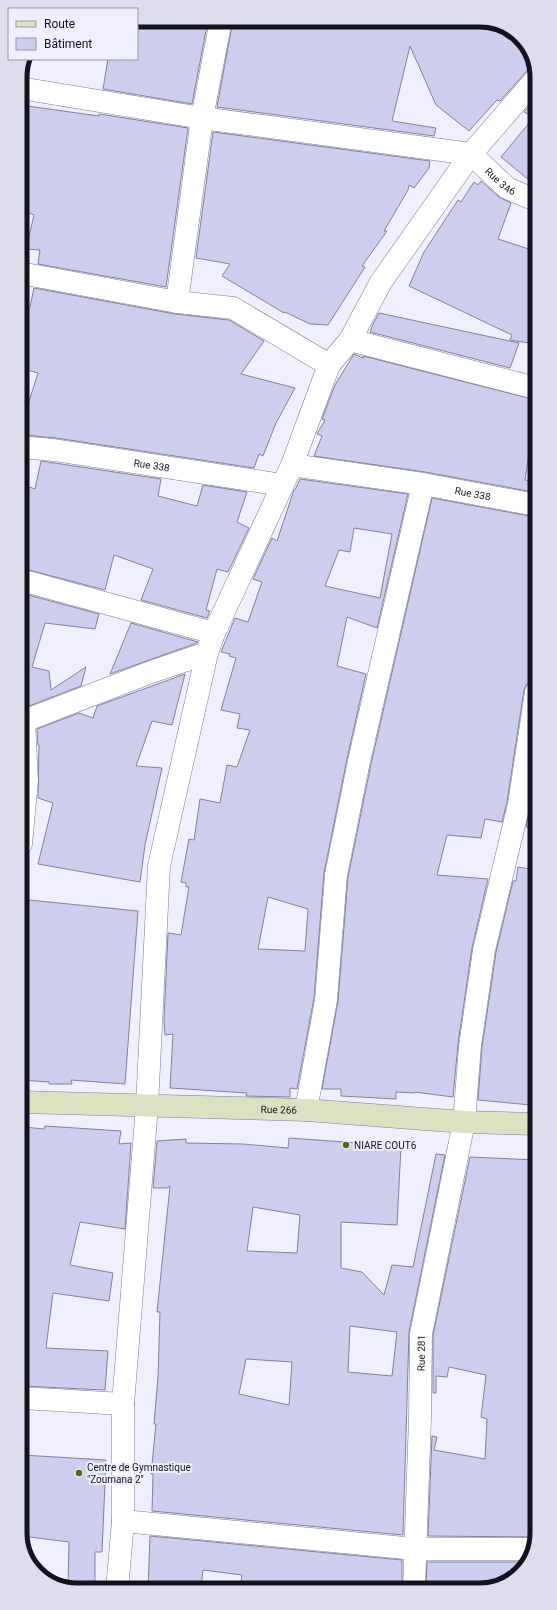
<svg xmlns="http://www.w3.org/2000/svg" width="557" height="1610" viewBox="0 0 557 1610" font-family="Roboto,sans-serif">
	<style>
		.building { fill: #cdceee; stroke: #81819f; fill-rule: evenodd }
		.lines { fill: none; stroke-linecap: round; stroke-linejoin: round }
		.street-casing { stroke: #7a7b98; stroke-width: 23 }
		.secondary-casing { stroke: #7a7b98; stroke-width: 23 }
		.street { stroke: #fff; stroke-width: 22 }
		.secondary { stroke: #dae2c1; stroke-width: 22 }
		.poi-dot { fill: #546610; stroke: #efeffd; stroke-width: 1.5 }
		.labels { text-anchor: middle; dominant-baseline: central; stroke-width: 4; stroke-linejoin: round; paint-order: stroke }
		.street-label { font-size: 10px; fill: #13131e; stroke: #efeffd }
		.poi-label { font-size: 10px; fill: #13131e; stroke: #efeffd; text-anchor: start }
		.rim { fill: none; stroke: #13131e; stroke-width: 5 }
	</style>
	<rect width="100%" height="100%" fill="#efeffd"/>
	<g class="building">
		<polygon points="137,20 208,20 192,104 103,89 108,59 137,59"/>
		<polygon points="233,20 342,20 372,24 372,20 484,20 517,34 535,63 535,68 531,68 526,72 500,101 497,100 469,131 436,105 410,46 392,121 436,128 434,136 217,107"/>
		<polygon points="535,99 535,185 501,157 534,117 524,112"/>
		<polygon points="20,105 99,116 99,114 188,128 166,287 38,264 40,250 26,249 34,215 20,209"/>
		<polygon points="213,132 430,161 429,168 414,188 409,185 408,190 384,231 387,231 362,266 365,267 328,325 310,324 285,312 284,313 222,276 230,264 196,258"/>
		<polygon points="481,181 499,197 511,203 498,239 535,251 535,344 510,340 512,335 409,286 424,252 458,200 461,202 474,182 478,185"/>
		<polygon points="34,288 175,314 229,320 264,341 241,374 295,388 276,423 263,456 259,454 254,468 56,438 23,435 25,414 38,373 20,368 20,305 30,307"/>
		<polygon points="379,313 519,343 510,368 370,332 373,324"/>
		<polygon points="354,354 363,358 363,356 536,400 536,420 534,420 525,480 534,481 533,492 425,472 314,456 322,436 317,434 325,420 322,419 335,385"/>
		<polygon points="41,461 161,479 158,496 197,506 203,485 247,492 237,522 249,528 228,572 217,569 206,610 210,611 207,618 141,600 153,569 114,555 105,590 21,568 21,484 35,489"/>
		<path d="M300,479L408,494L377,628L347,617L337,666L366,674L347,759L324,873L314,998L297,1089L290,1088V1097L246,1096L247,1093L170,1088L173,1034L165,1035L164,1021L168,933L181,935L189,887H186V883L181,882L189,839L194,840L200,799L220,803L227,765L237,767L250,730L237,728L240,714L221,710L236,658L229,656L230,654L221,652L235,618L248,622L262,582L253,579L272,538L277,541L294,490L296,488ZM354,528L392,534L380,598L325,586L339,550L350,552ZM268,897L308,909L305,951L258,949Z"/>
		<polygon points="432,498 529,516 533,518 532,520 536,520 536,630 534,658 529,682 526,685 524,690 507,802 502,822 485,819 481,838 447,835 437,875 488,879 472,948 458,1044 453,1097 415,1092 415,1093 396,1092 396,1099 341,1096 341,1089 322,1089 338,1001 348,877 371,764"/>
		<polygon points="21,593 99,614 95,629 45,623 32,667 49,671 51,690 86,667 81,686 21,709"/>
		<polygon points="131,623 198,642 197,643 110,674"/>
		<polygon points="185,674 172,725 152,721 136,766 162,768 145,845 140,882 38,864 53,803 38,798 39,745 38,745 37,729 79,713 93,718 97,706"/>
		<polygon points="536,775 536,793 530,828 526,827"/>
		<polygon points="518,867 536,870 536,1099 532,1099 531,1105 478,1100 482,1047 496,952 513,881 516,881"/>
		<polygon points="29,900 138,911 125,1084 71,1080 72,1084 49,1084 49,1082 21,1080 21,919 27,920"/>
		<polygon points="45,1126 121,1131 119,1144 131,1143 125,1229 80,1222 70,1265 113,1273 109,1301 53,1293 46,1348 108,1351 105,1390 22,1386 22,1150 24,1127 44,1129"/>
		<path d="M289,1138L401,1146L397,1225L341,1222V1268L362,1272L384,1295L392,1265L413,1267L436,1154L445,1155L409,1332L403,1535L152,1511L153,1474H151L156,1424H154L158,1377L160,1312H157L170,1186L167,1188H153L157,1141L186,1139V1143L243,1144L288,1148ZM253,1207L300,1215L297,1253L247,1251ZM350,1326L397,1332L392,1376L348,1372ZM246,1359L292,1362L289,1405L239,1394Z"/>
		<polygon points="470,1157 537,1160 537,1533 535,1537 428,1536 432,1436 437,1437 434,1450 485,1459 487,1419 481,1417 486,1375 449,1367 447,1377 436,1376 436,1393 433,1393 433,1335"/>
		<polygon points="22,1455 106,1460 102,1552 95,1552 95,1590 73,1590 68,1588 69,1542 22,1536"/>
		<polygon points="150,1536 402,1560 402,1588 240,1589 242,1575 203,1570 201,1589 148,1590"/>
		<polygon points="427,1562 527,1562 525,1568 494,1588 426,1588"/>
	</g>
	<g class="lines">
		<g class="street-casing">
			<g id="street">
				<path id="s1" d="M20,88L202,118L471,154L507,188L535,200"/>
				<polyline points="20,273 177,302 233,308 329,365"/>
				<polyline points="177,302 202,118 221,20"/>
				<polyline points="350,340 536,388"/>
				<path id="s2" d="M21,447L54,450L283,485"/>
				<path id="s3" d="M292,465L423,484L536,505"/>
				<polyline points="21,580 214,633"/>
				<polyline points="21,724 24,721 151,672 207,653"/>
				<polyline points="21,844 27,780 24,721"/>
				<polyline points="306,1110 326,1000 336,875 359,761 423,484"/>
				<polyline points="22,1398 123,1404"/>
				<polyline points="123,1521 415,1549 532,1549"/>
				<path id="s4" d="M414,1588L420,1418L421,1334L464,1122L470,1046L484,950L519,804L536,692"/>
				<polyline points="117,1590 123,1521 123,1404 147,1106 159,866 207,653 214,633 292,465 329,365 350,340 381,282 471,154 535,80"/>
			</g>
		</g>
		<g class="secondary-casing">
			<g id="secondary">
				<path id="s5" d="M21,1102L306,1110L464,1122L536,1124"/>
			</g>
		</g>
		<use href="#street" class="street"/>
		<use href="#secondary" class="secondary"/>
	</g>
	<g class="poi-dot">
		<circle cx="346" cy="1145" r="4"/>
		<circle cx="79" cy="1473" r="4"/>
	</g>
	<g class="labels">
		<g class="street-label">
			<text stroke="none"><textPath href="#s1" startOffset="496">Rue 346</textPath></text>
			<text stroke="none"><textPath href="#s2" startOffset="132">Rue 338</textPath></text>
			<text stroke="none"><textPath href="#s3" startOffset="183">Rue 338</textPath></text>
			<text stroke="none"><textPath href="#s5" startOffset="258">Rue 266</textPath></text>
			<text stroke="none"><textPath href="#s4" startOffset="235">Rue 281</textPath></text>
		</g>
		<g class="poi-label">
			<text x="354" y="1145">NIARE COUT6</text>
			<text x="87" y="1467">Centre de Gymnastique<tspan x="87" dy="12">"Zoumana 2"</tspan></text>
		</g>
	</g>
	<path d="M0 0H557V1610H0ZM77 27H480A50 50 0 0 1 530 77V1533A50 50 0 0 1 480 1583H77A50 50 0 0 1 27 1533V77A50 50 0 0 1 77 27Z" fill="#ddddeb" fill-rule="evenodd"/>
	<path class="rim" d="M77 27H480A50 50 0 0 1 530 77V1533A50 50 0 0 1 480 1583H77A50 50 0 0 1 27 1533V77A50 50 0 0 1 77 27Z"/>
	<rect x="8" y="8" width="130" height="52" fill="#efeffd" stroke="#9797a4"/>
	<rect x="16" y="21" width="20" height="6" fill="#dae2c1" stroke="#9797a4"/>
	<text x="44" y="28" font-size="12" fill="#13131e">Route</text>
	<rect x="16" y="38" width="20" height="12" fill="#cdceee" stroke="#9797a4"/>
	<text x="44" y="48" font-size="12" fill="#13131e">Bâtiment</text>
</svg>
